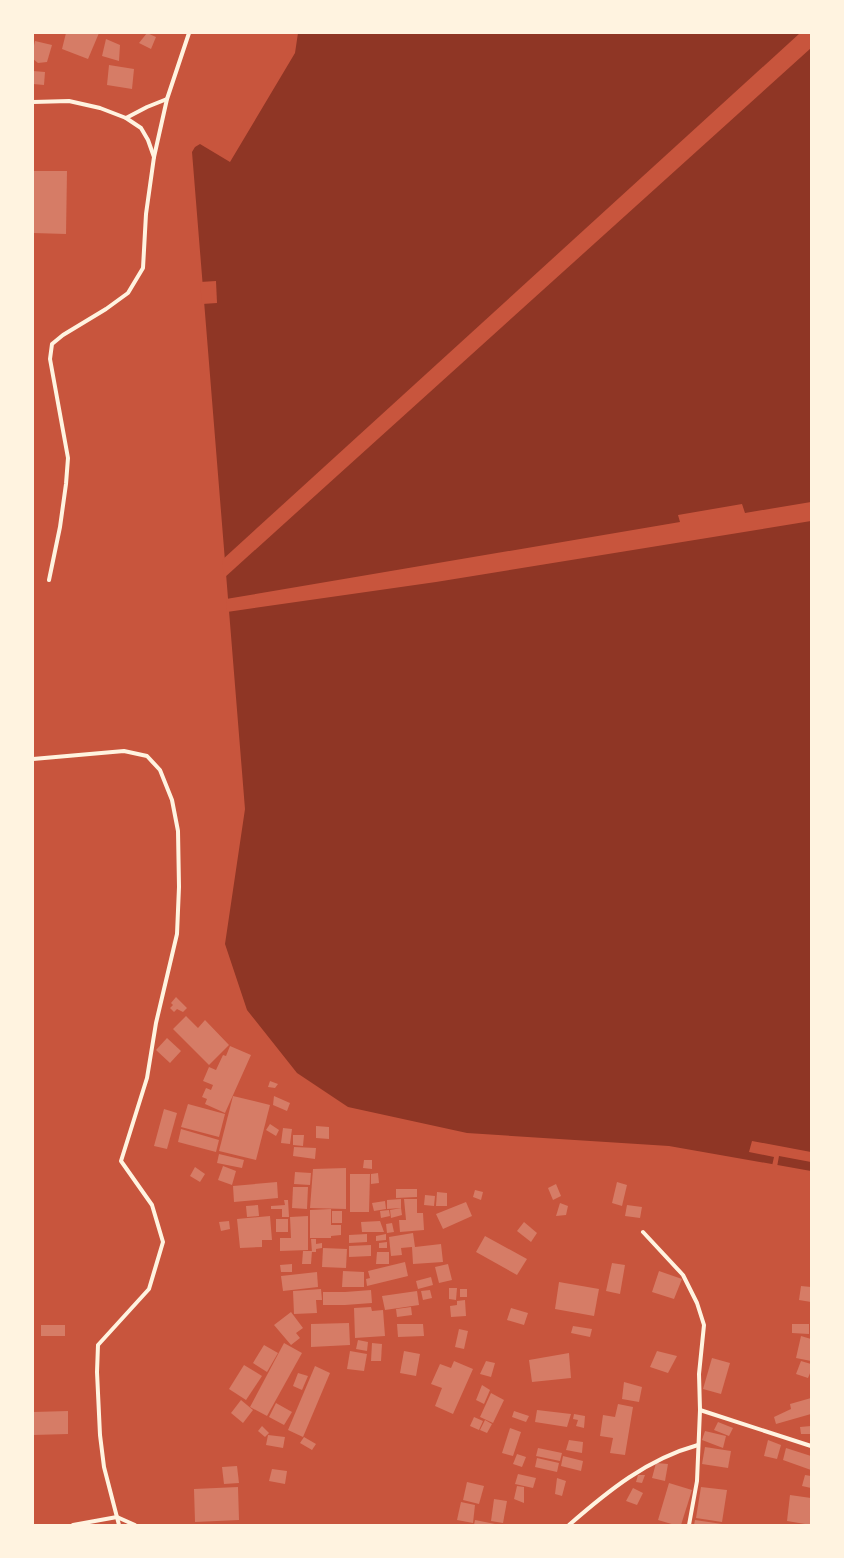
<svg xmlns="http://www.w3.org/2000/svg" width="844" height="1558" viewBox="0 0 844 1558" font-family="Raleway,sans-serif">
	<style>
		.water { fill: #8f3625 }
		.pier { fill: #c8553d }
		.building { fill: #d67c66 }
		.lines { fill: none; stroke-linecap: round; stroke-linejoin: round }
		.minor { stroke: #fff3e0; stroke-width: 4 }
	</style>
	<rect width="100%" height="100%" fill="#c8553d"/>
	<polygon class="water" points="298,33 811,33 811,1171 669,1146 467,1133 348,1107 297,1073 247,1010 225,944 245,809 192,152 195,147 200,144 230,162 295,53"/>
	<g class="pier">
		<polygon points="800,33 811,33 811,48 224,578 222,560"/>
		<polygon points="216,281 217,303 202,304 200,282"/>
		<polygon points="811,502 811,521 436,582 227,612 226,599 680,522 678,515 742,504 745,513"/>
		<polygon points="752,1141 811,1152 811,1162 779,1156 777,1167 772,1166 774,1157 749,1152"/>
	</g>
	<g class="building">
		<polygon points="66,33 99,33 88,59 62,49"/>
		<polygon points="147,33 156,37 151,49 139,43"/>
		<polygon points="106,39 120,45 119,61 102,56"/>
		<polygon points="35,41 52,45 47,62 38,63 33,59 33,50"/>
		<polygon points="109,65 134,69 132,89 107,85"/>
		<polygon points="33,71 45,72 44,85 33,84"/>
		<polygon points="33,171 67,171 66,234 33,233"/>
		<polygon points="176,997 187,1008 183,1012 177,1009 174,1012 170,1008 173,1005 171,1003"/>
		<polygon points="186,1016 198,1028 205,1020 229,1045 209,1065 173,1029"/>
		<polygon points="167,1038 181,1051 170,1063 156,1050"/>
		<polygon points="230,1046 251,1055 225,1113 205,1104 207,1099 202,1097 206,1088 211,1090 213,1085 203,1081 209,1067 216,1070 223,1055 226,1056"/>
		<polygon points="270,1081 278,1084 275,1088 268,1087"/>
		<polygon points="233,1096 270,1105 256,1160 219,1151"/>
		<polygon points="274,1096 290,1103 287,1111 273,1105"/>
		<polygon points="188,1104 225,1114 219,1137 181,1127"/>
		<polygon points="164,1109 177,1113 167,1149 154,1146"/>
		<polygon points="270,1124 279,1130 276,1136 266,1130"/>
		<polygon points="316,1126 329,1127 329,1139 316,1138"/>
		<polygon points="283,1128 292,1129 290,1144 281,1143"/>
		<polygon points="181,1129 219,1140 216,1152 178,1142"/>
		<polygon points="293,1135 304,1135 303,1146 293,1145"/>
		<polygon points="294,1147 316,1148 315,1159 293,1156"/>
		<polygon points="219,1154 244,1160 242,1168 217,1163"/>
		<polygon points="364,1160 372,1160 372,1169 363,1168"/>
		<polygon points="223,1166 236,1171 232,1185 218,1180"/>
		<polygon points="195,1167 205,1174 200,1182 190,1176"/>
		<polygon points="346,1168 346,1209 310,1208 313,1169"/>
		<polygon points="295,1172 311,1173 310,1185 294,1184"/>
		<polygon points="378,1173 379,1183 371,1184 371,1174"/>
		<polygon points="350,1174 370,1174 369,1212 350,1212"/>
		<polygon points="277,1182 278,1198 234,1202 233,1186"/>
		<polygon points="617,1182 627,1185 622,1206 612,1203"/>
		<polygon points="556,1184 561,1196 553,1200 548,1188"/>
		<polygon points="293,1187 308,1187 307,1209 292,1208"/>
		<polygon points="396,1189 417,1189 417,1197 396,1198"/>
		<polygon points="475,1190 483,1192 481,1200 473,1197"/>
		<polygon points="437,1192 447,1193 447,1206 436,1206"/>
		<polygon points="425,1195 435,1196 434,1206 424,1205"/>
		<polygon points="401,1199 401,1208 387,1209 387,1200"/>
		<polygon points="404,1199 417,1199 417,1213 423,1213 424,1230 400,1232 399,1220 406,1220"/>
		<polygon points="284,1200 288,1200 289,1217 282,1217 282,1209 271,1209 271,1206 285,1205"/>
		<polygon points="385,1201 386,1209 374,1211 372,1203"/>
		<polygon points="466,1202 472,1216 443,1229 436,1214"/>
		<polygon points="560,1203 568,1206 566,1215 556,1216"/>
		<polygon points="258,1205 259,1216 247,1217 246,1206"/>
		<polygon points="627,1205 642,1207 640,1218 625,1216"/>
		<polygon points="401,1208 402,1215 391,1218 390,1210"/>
		<polygon points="331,1209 331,1225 341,1225 341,1235 331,1236 331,1238 310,1238 310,1210"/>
		<polygon points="389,1210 390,1216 381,1218 380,1211"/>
		<rect x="332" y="1211" width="10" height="12"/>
		<polygon points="270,1216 272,1240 262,1240 262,1247 240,1248 237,1219"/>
		<polygon points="308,1216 308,1250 280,1251 280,1238 291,1238 290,1217"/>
		<rect x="276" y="1219" width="12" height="13"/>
		<polygon points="229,1221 230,1229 221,1231 219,1222"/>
		<polygon points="380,1221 384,1232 362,1232 361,1222"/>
		<polygon points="524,1222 537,1233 531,1242 517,1231"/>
		<polygon points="392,1223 394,1232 387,1233 386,1224"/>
		<polygon points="413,1233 415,1247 441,1244 443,1262 413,1264 412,1247 401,1248 402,1255 391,1256 389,1237"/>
		<polygon points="367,1234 367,1242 349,1243 349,1235"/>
		<polygon points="386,1234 386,1240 376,1241 376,1236"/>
		<polygon points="485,1236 527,1259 517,1275 476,1252"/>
		<polygon points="311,1239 316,1239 316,1244 322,1243 322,1248 316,1249 316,1252 312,1252"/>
		<polygon points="387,1242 387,1248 379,1248 379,1243"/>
		<polygon points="371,1245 371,1256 349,1257 349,1246"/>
		<polygon points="323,1248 347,1249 346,1268 322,1267"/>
		<polygon points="303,1251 312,1251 311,1264 302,1264"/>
		<polygon points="377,1252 389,1252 389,1264 376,1264"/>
		<polygon points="405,1262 408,1276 367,1286 366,1279 370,1278 368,1271"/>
		<polygon points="612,1263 625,1265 620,1294 606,1291"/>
		<polygon points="292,1264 292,1272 281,1272 280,1265"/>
		<polygon points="448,1264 452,1280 439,1283 435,1267"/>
		<polygon points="343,1271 364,1272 364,1287 342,1287"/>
		<polygon points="659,1271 682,1279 674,1299 652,1292"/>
		<polygon points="317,1272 318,1287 283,1291 281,1276"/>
		<polygon points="431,1277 433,1285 418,1289 416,1281"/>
		<polygon points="559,1282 599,1289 594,1316 555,1309"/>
		<polygon points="801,1286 811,1287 811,1302 799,1300"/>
		<polygon points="449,1288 457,1288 456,1300 449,1299"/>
		<polygon points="321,1289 322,1300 316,1300 317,1313 294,1314 293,1291"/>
		<rect x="460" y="1289" width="7" height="8"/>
		<polygon points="371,1290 372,1303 345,1305 323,1305 323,1292 345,1292"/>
		<polygon points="430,1290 432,1298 423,1300 421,1291"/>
		<polygon points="417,1291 419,1305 385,1310 382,1296"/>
		<polygon points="465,1300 466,1316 451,1317 450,1306 457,1305 457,1301"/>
		<polygon points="371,1307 372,1311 383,1310 385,1336 355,1338 354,1308"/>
		<polygon points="411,1307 412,1315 397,1317 396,1309"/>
		<polygon points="511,1308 528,1313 524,1325 507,1320"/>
		<polygon points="291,1312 303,1328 296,1333 300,1338 291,1345 274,1325"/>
		<polygon points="349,1323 350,1345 311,1347 311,1324"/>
		<polygon points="397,1324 423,1324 424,1336 398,1337"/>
		<polygon points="792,1324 809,1324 809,1334 792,1333"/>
		<rect x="41" y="1325" width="24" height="11"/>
		<polygon points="573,1326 592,1329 590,1337 571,1333"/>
		<polygon points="459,1329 468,1331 464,1349 455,1347"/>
		<polygon points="801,1336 811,1339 811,1361 796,1358"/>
		<polygon points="358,1340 368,1342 367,1351 356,1349"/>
		<polygon points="284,1343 302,1353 267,1416 250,1407"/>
		<polygon points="372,1343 382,1344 381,1361 371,1361"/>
		<polygon points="264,1345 278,1353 267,1372 253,1363"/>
		<polygon points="350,1351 367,1354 364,1371 347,1369"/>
		<polygon points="404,1351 420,1354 416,1376 400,1373"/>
		<polygon points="657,1351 677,1356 668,1373 650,1367"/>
		<polygon points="569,1353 571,1378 532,1382 529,1360"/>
		<polygon points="712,1358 730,1363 721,1394 703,1389"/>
		<polygon points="454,1361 473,1369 453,1414 435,1406 442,1388 431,1384 440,1364 451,1368"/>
		<polygon points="486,1361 495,1363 491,1377 480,1374"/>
		<polygon points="801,1361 811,1364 811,1371 808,1378 796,1374"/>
		<polygon points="244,1365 262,1376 246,1400 229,1389"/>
		<polygon points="315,1366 330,1373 303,1437 288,1430"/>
		<polygon points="298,1373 308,1376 302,1390 293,1386"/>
		<polygon points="624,1382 642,1387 639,1402 622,1399"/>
		<polygon points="482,1385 490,1390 484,1404 476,1400"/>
		<polygon points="491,1393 504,1400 493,1423 480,1417"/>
		<polygon points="811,1398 811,1414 776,1424 774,1417 791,1409 790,1404"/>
		<polygon points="241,1400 253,1410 243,1423 231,1413"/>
		<polygon points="276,1403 292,1412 284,1425 269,1417"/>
		<polygon points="618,1404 633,1407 625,1455 610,1453 613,1438 600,1436 603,1415 615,1417"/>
		<polygon points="537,1410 571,1414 567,1427 535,1422"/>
		<polygon points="68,1411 68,1434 33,1435 33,1412"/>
		<polygon points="514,1411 529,1416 526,1422 512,1417"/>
		<polygon points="574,1414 585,1416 584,1428 576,1426 578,1420 573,1419"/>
		<polygon points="474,1417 483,1421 479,1430 470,1426"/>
		<polygon points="485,1420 492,1424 487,1433 480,1430"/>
		<polygon points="718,1422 733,1428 729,1436 714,1430"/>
		<polygon points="262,1426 269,1433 265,1437 258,1431"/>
		<polygon points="811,1426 811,1434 801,1434 800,1427"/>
		<polygon points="510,1428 521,1432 513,1456 502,1453"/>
		<polygon points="705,1431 726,1436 723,1448 702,1440"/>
		<polygon points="268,1435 285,1437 283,1448 266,1445"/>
		<polygon points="304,1437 316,1444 312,1450 300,1443"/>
		<polygon points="569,1440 583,1442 582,1453 566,1450"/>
		<polygon points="768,1440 781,1445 777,1459 764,1456"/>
		<polygon points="705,1447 731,1451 728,1468 702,1464"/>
		<polygon points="538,1448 562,1453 560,1461 536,1456"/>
		<polygon points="786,1448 811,1456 811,1470 783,1460"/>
		<polygon points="517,1454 526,1457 522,1467 513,1464"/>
		<polygon points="563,1456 583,1461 581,1471 561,1466"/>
		<polygon points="537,1458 559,1463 557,1472 535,1467"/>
		<polygon points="656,1463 668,1464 665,1481 652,1478"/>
		<polygon points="237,1466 239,1483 224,1484 222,1467"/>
		<polygon points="272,1469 287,1471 285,1484 269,1481"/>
		<polygon points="518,1474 536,1478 533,1488 515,1484"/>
		<polygon points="638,1475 645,1475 642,1483 636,1482"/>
		<polygon points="805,1475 811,1476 811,1488 802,1486"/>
		<polygon points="557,1478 566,1481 562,1496 555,1494"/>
		<polygon points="467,1482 484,1486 479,1504 463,1500"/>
		<polygon points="669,1483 692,1490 681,1525 675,1525 658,1520"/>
		<polygon points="517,1486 524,1487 524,1503 514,1499"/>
		<polygon points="238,1487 239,1520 195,1522 194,1489"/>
		<polygon points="701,1487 727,1490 722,1522 696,1518"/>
		<polygon points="633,1488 643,1493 637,1505 626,1501"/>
		<polygon points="790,1495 811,1498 811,1525 787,1521"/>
		<polygon points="494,1499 507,1501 503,1523 491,1521"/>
		<polygon points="461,1502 475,1505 473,1523 457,1520"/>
		<polygon points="475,1520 495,1524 495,1525 474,1525"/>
		<polygon points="695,1520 722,1524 722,1525 694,1525"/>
	</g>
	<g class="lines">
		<g class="minor">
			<polyline points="33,102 69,101 100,108 126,118 141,128 148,140 154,157 146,214 143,268 128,293 106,309 63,335 52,344 50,359 68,458 66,484 60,527 49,580"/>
			<polyline points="126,118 147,107 167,99"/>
			<polyline points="154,157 167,99 189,33"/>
			<polyline points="33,759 124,751 147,756 160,770 172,800 178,831 179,887 177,934 156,1023 147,1078 121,1161 152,1205 163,1242 149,1289 98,1345 97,1372 100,1435 104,1467 119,1525"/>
			<polyline points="643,1232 683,1275 697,1303 704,1325 699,1374 700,1410 697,1481 689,1525"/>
			<polyline points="700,1410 811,1446"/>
			<polyline points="73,1525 117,1517 135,1525"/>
			<path d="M569,1525C608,1491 647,1459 698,1445"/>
		</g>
	</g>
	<rect width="844" height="1558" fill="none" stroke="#fff3e0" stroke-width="68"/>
</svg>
